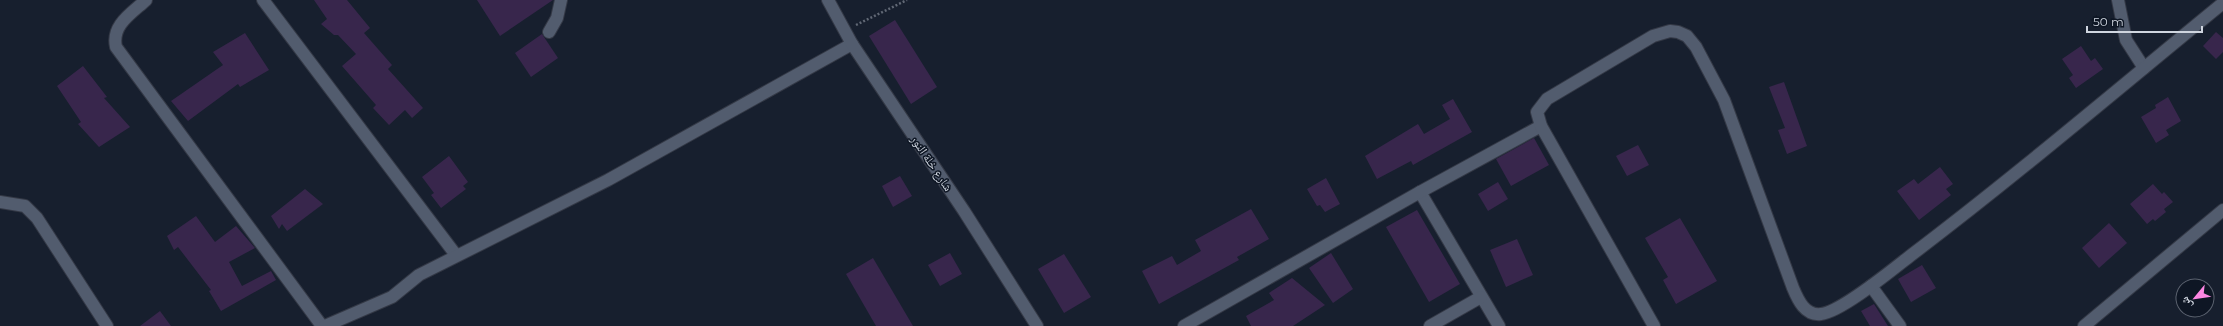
<svg xmlns="http://www.w3.org/2000/svg" width="2223" height="326" viewBox="0 0 2223 326" font-family="Montserrat,'Noto Naskh Arabic',sans-serif">
	<style>
		.building { fill: #38264c }
		.lines { fill: none; stroke-linecap: round; stroke-linejoin: round }
		.street-casing { stroke: #343946; stroke-width: 14 }
		.secondary-casing { stroke: #343946; stroke-width: 14 }
		.path { stroke: #616875; stroke-width: 2.5; stroke-dasharray: 2 2; stroke-linecap: butt }
		.street { stroke: #525c6e; stroke-width: 12 }
		.secondary { stroke: #525c6e; stroke-width: 12 }
		.labels { text-anchor: middle; dominant-baseline: central; stroke-width: 3; stroke-linejoin: round; paint-order: stroke }
		.street-label { font-size: 12px; fill: #cfd5df; stroke: #0e1624 }
	</style>
	<rect width="100%" height="100%" fill="#171f2e"/>
	<g class="building">
		<polygon points="314,0 347,0 370,28 364,33 392,65 388,69 423,108 412,118 405,110 389,125 373,108 376,105 342,66 356,54 338,35 334,35 321,24 327,19"/>
		<polygon points="477,0 553,0 500,36"/>
		<polygon points="895,20 937,87 911,104 869,36"/>
		<polygon points="2216,32 2223,38 2223,52 2216,59 2203,46"/>
		<polygon points="245,33 269,70 240,87 238,84 188,121 171,101 223,65 213,52"/>
		<polygon points="542,34 558,58 531,77 515,53"/>
		<polygon points="2081,46 2091,61 2095,58 2103,69 2076,88 2069,78 2073,75 2062,59"/>
		<polygon points="83,66 107,97 104,98 130,127 99,147 78,124 81,122 57,86"/>
		<polygon points="1784,82 1807,146 1787,154 1778,130 1785,128 1769,87"/>
		<polygon points="2168,97 2181,121 2166,130 2169,135 2156,143 2141,117 2156,108 2155,105"/>
		<polygon points="1453,99 1472,132 1413,165 1411,161 1377,179 1365,156 1418,124 1424,134 1450,119 1442,105"/>
		<polygon points="1534,138 1549,165 1511,186 1496,159"/>
		<polygon points="1638,145 1649,165 1627,176 1616,156"/>
		<polygon points="449,156 468,182 463,186 466,189 441,208 431,195 434,193 422,177"/>
		<polygon points="1940,167 1953,184 1946,189 1951,195 1919,220 1897,191 1914,179 1918,184"/>
		<polygon points="900,176 912,196 893,207 882,186"/>
		<polygon points="1326,178 1340,204 1325,212 1320,205 1317,206 1307,189"/>
		<polygon points="1498,182 1508,199 1488,211 1478,194"/>
		<polygon points="2153,184 2162,194 2164,192 2173,202 2164,209 2166,212 2155,221 2153,219 2147,224 2130,204"/>
		<polygon points="305,189 323,204 287,231 282,224 279,229 271,216"/>
		<polygon points="1251,209 1269,239 1237,257 1239,260 1159,304 1142,271 1172,256 1177,265 1201,251 1195,240"/>
		<polygon points="1417,210 1460,284 1429,302 1386,227"/>
		<polygon points="196,216 215,242 236,226 255,248 229,262 242,286 271,271 276,280 221,311 209,291 211,290 178,247 174,250 167,236"/>
		<polygon points="1680,218 1717,281 1676,304 1663,280 1668,277 1645,238"/>
		<polygon points="2109,223 2127,243 2099,268 2082,248"/>
		<polygon points="1517,239 1533,275 1506,287 1490,250"/>
		<polygon points="950,253 962,274 940,286 928,265"/>
		<polygon points="1331,253 1353,289 1333,303 1309,268"/>
		<polygon points="1064,254 1091,297 1064,313 1038,269"/>
		<polygon points="873,258 913,326 876,326 846,274"/>
		<polygon points="1922,265 1936,288 1911,302 1898,279"/>
		<polygon points="1292,278 1325,305 1293,326 1251,326 1246,316 1274,300 1269,293"/>
		<polygon points="1874,304 1888,326 1870,326 1861,311"/>
		<polygon points="160,311 171,326 140,326"/>
	</g>
	<g class="lines">
		<g class="street-casing">
			<g id="street">
				<path d="M146,0C132,13 111,25 116,47L322,326"/>
				<polyline points="263,0 456,255"/>
				<polyline points="2118,0 2126,40 2144,68"/>
				<polyline points="549,32 557,18 561,0"/>
				<polyline points="1420,192 1499,326"/>
				<polyline points="0,202 25,206 37,218 107,326"/>
				<polyline points="1871,286 1900,326"/>
				<polyline points="325,326 392,297 419,275 608,180 852,44"/>
				<polyline points="1184,326 1420,192 1541,126"/>
				<polyline points="1430,326 1481,297"/>
				<path d="M1654,326L1541,126L1537,112L1547,99L1653,36L1670,31L1678,32L1687,36L1696,47L1724,100L1793,288C1798,300 1805,316 1821,314C1841,312 1892,270 1910,256C2017,175 2119,88 2223,3"/>
				<polyline points="2084,326 2223,210"/>
			</g>
		</g>
		<g class="secondary-casing">
			<polyline id="secondary" points="828,0 852,44 964,211 1037,326"/>
		</g>
		<polyline class="path" points="856,25 907,0"/>
		<use href="#street" class="street"/>
		<use href="#secondary" class="secondary"/>
	</g>
	<g class="labels">
		<g class="street-label">
			<text transform="translate(932 163) rotate(56)">شارع خلة النور</text>
		</g>
	</g>
	<g transform="translate(2195 298) rotate(241)"><circle r="19" fill="#0e1624" stroke="#5b626f"/>
	<path d="M0-3L7 15L0 10L-7 15Z" fill="#fd86e2"/>
	<text y="-6" font-size="11" font-weight="bold" text-anchor="middle" fill="#cfd5df">ش</text>
	</g>
	<path d="M2087 26v6h115v-6" fill="none" stroke="#cfd5df" stroke-width="2"/>
	<text x="2093" y="26" font-size="12" fill="#cfd5df" stroke="#0e1624" stroke-width="3" paint-order="stroke">50 m</text>
</svg>
